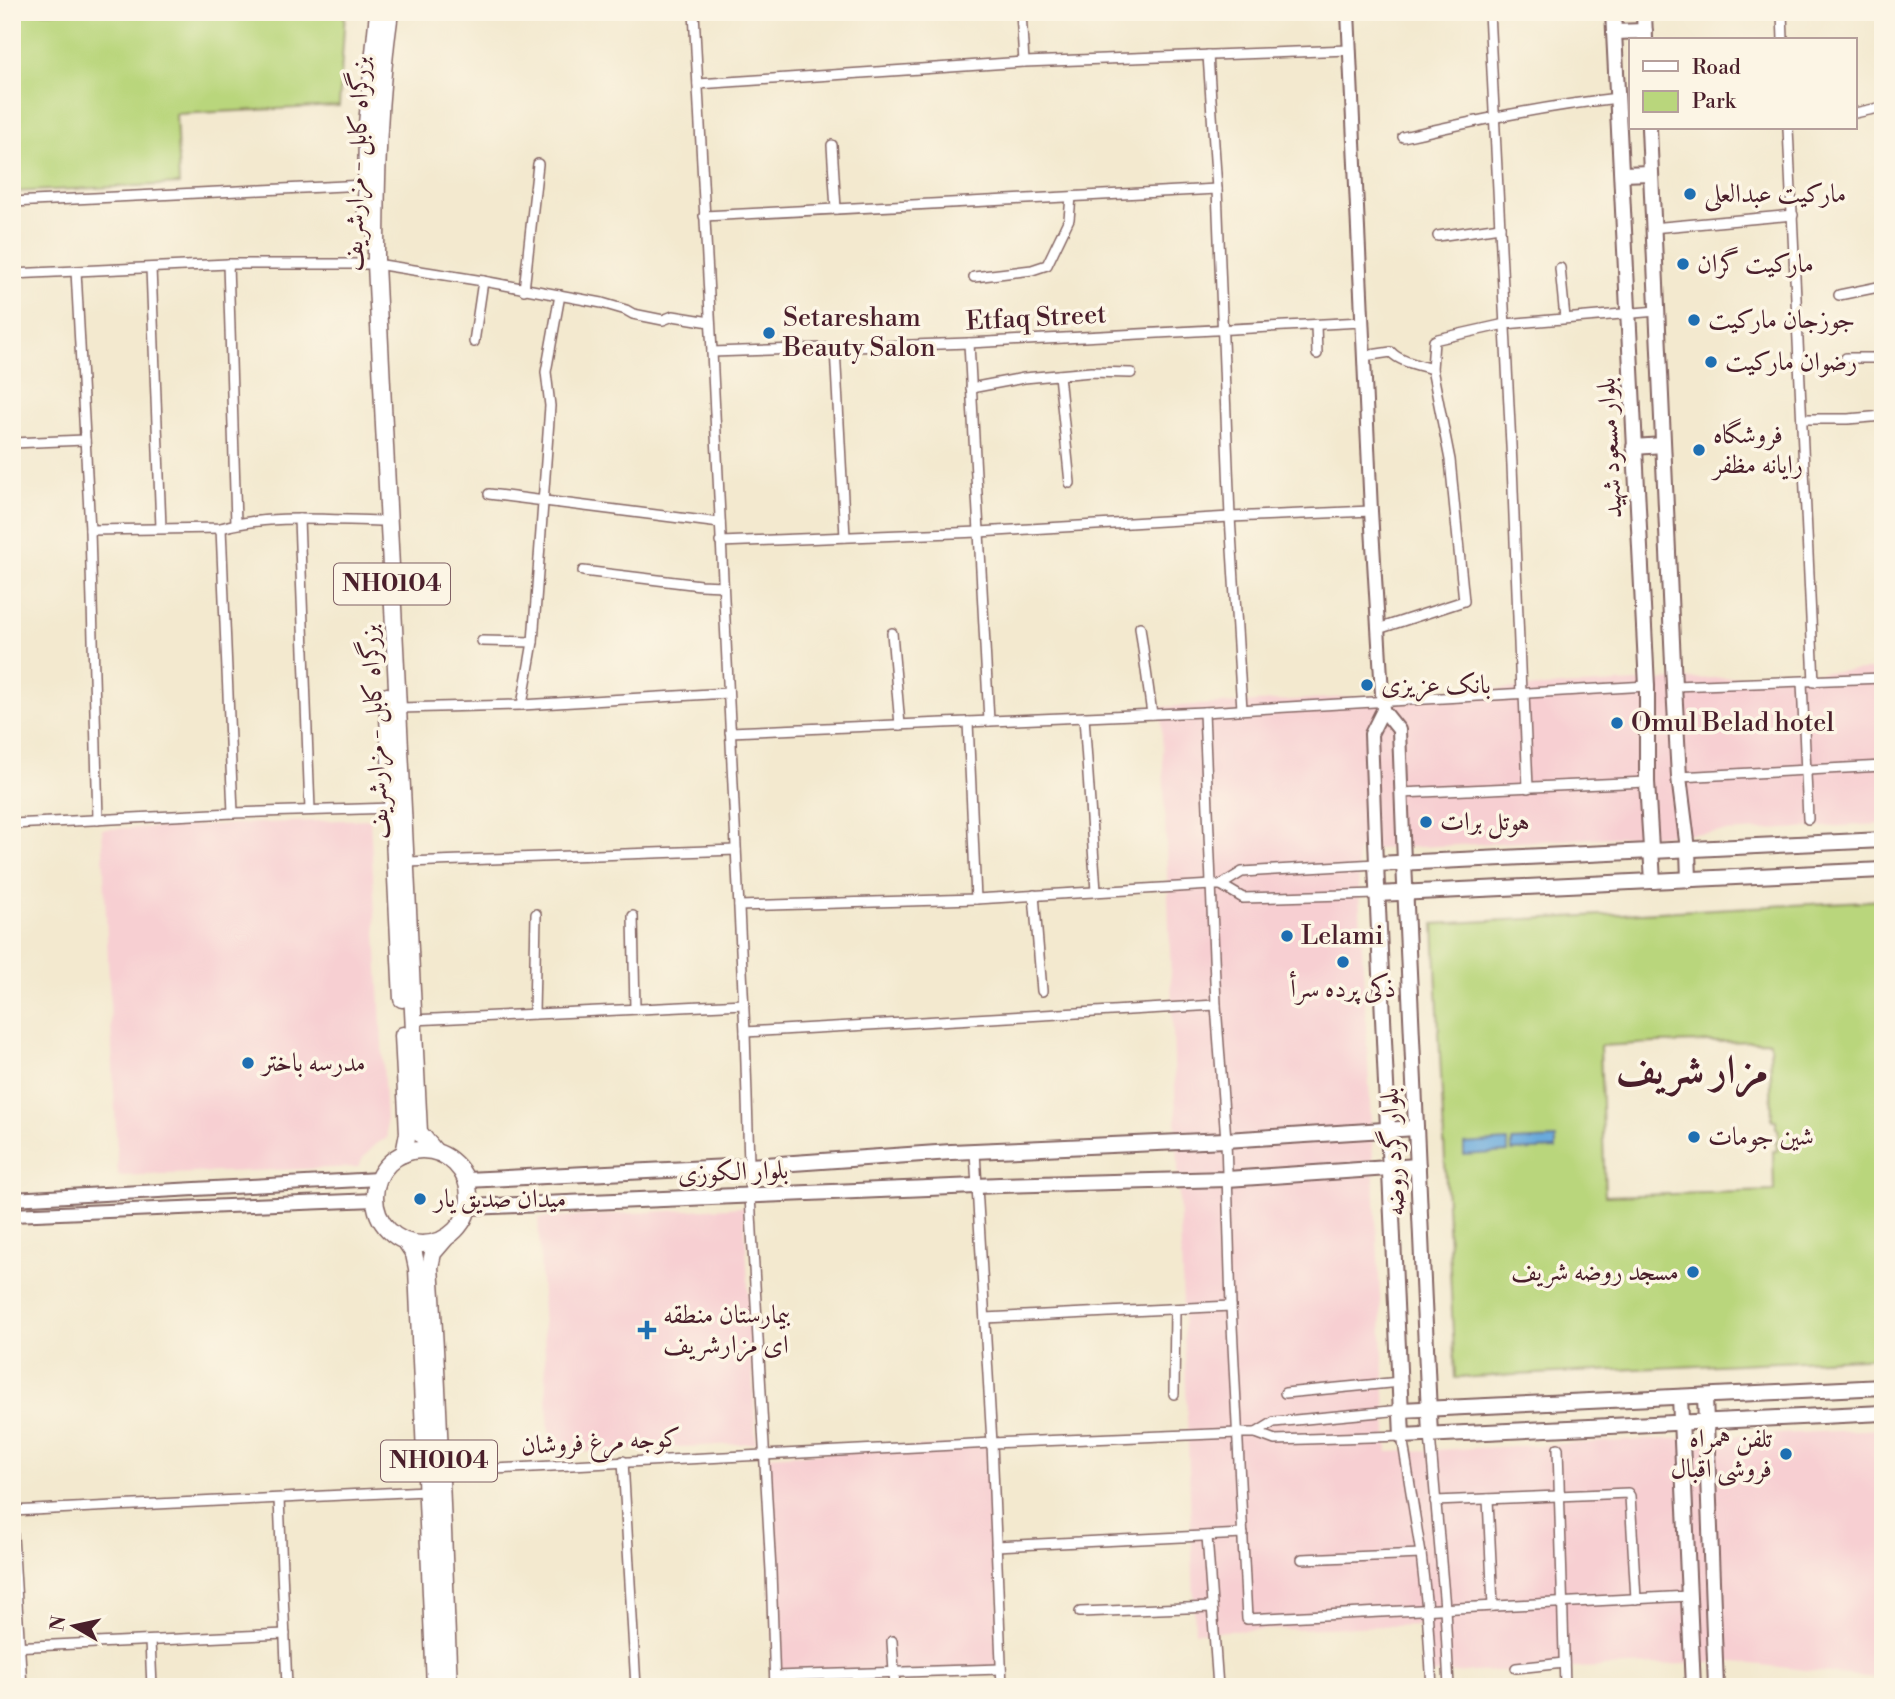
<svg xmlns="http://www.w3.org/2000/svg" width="1895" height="1699" viewBox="0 0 1895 1699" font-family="'Libre Bodoni',Amiri,serif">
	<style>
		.built { fill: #f7cfd2 }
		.green { fill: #b9d67c; stroke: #827a54; stroke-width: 2; fill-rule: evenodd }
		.water { fill: #69aadc; stroke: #5a6484; stroke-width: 2 }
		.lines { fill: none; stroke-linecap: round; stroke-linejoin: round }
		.street-casing { stroke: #856664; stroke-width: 12 }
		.secondary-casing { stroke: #856664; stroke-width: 16 }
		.primary-casing { stroke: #856664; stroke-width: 18 }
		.highway-casing { stroke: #856664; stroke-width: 19 }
		.street { stroke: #fff; stroke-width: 9 }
		.secondary { stroke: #fff; stroke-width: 12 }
		.primary { stroke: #fff; stroke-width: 14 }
		.highway { stroke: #fff; stroke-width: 16 }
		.poi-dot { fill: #1f6fb2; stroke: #fcf5e5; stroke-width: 2.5 }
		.labels { text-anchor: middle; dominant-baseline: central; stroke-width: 7; stroke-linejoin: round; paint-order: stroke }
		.shield { fill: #fcf5e5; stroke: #7f5f63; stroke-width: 2 }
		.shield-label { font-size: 24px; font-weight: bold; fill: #4a1f2b }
		.street-label { font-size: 26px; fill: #4a1f2b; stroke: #fcf5e5 }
		.poi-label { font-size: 26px; fill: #4a1f2b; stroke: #fcf5e5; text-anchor: start }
		.town-label { font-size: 40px; font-weight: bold; fill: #4a1f2b; stroke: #fcf5e5 }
	</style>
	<rect width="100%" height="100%" fill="#fcf5e5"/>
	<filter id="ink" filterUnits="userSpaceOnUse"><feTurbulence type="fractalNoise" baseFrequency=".0143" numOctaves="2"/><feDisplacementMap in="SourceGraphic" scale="14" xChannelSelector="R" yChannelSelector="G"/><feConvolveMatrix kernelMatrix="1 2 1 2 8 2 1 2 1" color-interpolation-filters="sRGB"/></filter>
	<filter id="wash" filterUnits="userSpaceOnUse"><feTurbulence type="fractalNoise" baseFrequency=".00686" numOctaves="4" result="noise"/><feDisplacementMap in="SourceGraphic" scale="28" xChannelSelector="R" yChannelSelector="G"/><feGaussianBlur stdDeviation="1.57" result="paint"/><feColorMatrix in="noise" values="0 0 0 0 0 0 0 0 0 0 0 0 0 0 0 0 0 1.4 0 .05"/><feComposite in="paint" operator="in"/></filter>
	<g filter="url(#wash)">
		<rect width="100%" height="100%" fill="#f3e9cf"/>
		<g class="built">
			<polygon points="1883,669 1883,824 1357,850 1388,1452 1883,1429 1883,1679 1735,1662 1423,1674 1421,1625 1195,1632 1161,707"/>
			<polygon points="370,819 387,1138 376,1144 363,1158 358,1167 118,1176 102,829"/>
			<polygon points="744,1207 756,1443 550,1454 538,1218"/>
			<polygon points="992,1443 1001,1669 775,1676 764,1456"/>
		</g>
		<g class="green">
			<polygon points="12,12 345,12 339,106 176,114 179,184 12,192"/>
			<path d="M1883,900V1357L1455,1378L1434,924ZM1770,1041L1772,1120H1776V1129H1778L1779,1141H1776L1777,1151H1773L1774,1191L1605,1196L1600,1046L1655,1043Z"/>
		</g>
		<g class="water">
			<polygon points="1556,1139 1556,1149 1512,1151 1512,1141"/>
			<polygon points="1508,1141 1508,1152 1464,1155 1464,1144"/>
		</g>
	</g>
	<g filter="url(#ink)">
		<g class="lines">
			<g class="street-casing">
				<g id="street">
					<polyline points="694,12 712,352 745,1032 750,1196 771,1571 775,1687"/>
					<polyline points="1021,12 1024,62"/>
					<polyline points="1489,12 1512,465 1521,693"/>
					<polyline points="1782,12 1783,40"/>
					<polyline points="1208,55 1217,189 1230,517 1242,709"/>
					<polyline points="698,84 1024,62 1349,50"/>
					<polyline points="1855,113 1883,107"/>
					<polyline points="1788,128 1814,682"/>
					<path d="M1403,137C1474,121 1545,106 1618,98"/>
					<polyline points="832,145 836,209"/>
					<polyline points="12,202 365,185"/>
					<polyline points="704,216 1217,189"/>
					<polyline points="1652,228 1793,215"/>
					<polyline points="1438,236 1500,227"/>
					<polyline points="228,264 236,523"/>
					<polyline points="376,264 483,281 602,303 626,310 633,314 663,320 673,316 710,322"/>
					<polyline points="151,268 161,528"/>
					<polyline points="1560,268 1565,318"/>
					<polyline points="76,271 90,530 98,820"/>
					<polyline points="12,274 228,264 367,264"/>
					<polyline points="974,277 1032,270 1047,265 1069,219 1071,197"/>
					<polyline points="524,290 538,164"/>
					<polyline points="1839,295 1883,286"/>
					<polyline points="1316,325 1317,354"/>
					<polyline points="474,342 483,281"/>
					<polyline points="969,343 989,721"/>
					<polyline points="835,348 845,537"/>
					<polyline points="712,352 969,343 1362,322"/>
					<path d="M1364,356L1391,352C1400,362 1419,365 1432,369"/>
					<polyline points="1846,358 1883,358"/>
					<polyline points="1059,375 1070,483"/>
					<polyline points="971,388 1024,378 1091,372 1131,373"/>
					<polyline points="1802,419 1848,419 1883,416"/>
					<polyline points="12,443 85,440"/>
					<polyline points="489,494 720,523"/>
					<polyline points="299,519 310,810"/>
					<polyline points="221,528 233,813"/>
					<path d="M90,530L221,528C269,514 329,520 379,521"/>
					<polyline points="720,542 979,532 1230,517 1371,511"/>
					<polyline points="583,571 700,585 723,586"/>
					<polyline points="1140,627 1152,714"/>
					<polyline points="1378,629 1464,601 1450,460 1432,369 1434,341 1438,339 1505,324 1657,311"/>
					<polyline points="892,633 900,725"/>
					<polyline points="482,641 533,642"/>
					<polyline points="1802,682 1808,819"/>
					<polyline points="1674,686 1883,678"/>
					<polyline points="1524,693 1528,788"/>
					<polyline points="522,705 533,642 550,406 546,372 560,295"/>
					<polyline points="399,708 522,705 728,693"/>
					<polyline points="1204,712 1216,1005 1226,1140 1231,1306 1247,1619 1689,1596"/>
					<polyline points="1084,717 1096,891"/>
					<polyline points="968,722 976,899"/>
					<polyline points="730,732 1204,712 1647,686"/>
					<polyline points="1679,777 1883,766"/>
					<polyline points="1401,793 1647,782"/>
					<polyline points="12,824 233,813 393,808"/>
					<polyline points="407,862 736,850"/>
					<polyline points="1221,885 1242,872 1376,864"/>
					<polyline points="1034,895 1042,991"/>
					<polyline points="739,906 976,899 1212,885 1221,885 1243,898 1377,894"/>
					<polyline points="633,916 635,1009"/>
					<polyline points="534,1014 536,914"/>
					<polyline points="413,1020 744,1004"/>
					<polyline points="745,1032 1216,1005"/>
					<polyline points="975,1152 992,1443 1002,1687"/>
					<polyline points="985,1318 1231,1306"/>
					<polyline points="1285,1393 1400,1382"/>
					<polyline points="1174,1394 1175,1309"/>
					<polyline points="1256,1433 1274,1422 1401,1410"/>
					<polyline points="1430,1435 1445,1608 1449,1687"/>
					<polyline points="1558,1448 1565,1687"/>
					<polyline points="623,1461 636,1687"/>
					<polyline points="439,1472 992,1443 1238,1433 1256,1433 1275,1440 1402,1436 1421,1554 1427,1609 1432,1687"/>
					<polyline points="279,1499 287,1687"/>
					<polyline points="1488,1499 1493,1606"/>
					<polyline points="1435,1501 1628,1493 1630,1496 1636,1599"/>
					<polyline points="12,1511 426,1491"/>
					<polyline points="12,1519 22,1687"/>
					<polyline points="1207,1536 1218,1687"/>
					<polyline points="996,1546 1243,1534"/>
					<polyline points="1302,1559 1421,1554"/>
					<polyline points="1080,1612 1212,1607"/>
					<polyline points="150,1641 152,1687"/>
					<polyline points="892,1641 895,1687"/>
					<polyline points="12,1647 285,1634"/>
					<polyline points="1516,1668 1564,1663"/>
					<polyline points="775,1676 1001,1669"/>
				</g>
			</g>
			<g class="secondary-casing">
				<g id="secondary">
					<polyline points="1348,12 1371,511 1383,710 1371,734 1376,864"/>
					<polyline points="1383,710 1399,730 1404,862"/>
					<polyline points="12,1199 378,1179"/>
					<polyline points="12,1215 375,1200"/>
				</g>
			</g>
			<g class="primary-casing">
				<g id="primary">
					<polyline points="1613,12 1647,686 1647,782 1653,881"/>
					<polyline points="1644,12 1645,39"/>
					<polyline points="1614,32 1645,31"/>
					<polyline points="1649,128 1674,686 1679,777 1688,849 1689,880"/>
					<polyline points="1622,174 1651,173"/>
					<polyline points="1634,447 1663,445"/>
					<polyline points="1883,840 1376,864 1402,1436 1883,1413"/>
					<polyline points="1404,862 1430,1435"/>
					<polyline points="1377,894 1883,870"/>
					<polyline points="466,1180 749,1166 951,1152 1226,1140 1416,1128"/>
					<polyline points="469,1207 1000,1185 1227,1179 1418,1166"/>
					<polyline points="1705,1396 1716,1687"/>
					<polyline points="1680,1397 1693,1687"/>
					<polyline points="1401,1410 1883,1387"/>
				</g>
			</g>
			<g class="highway-casing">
				<g id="highway">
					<path d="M390,12C378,96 376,180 376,264L419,1132L435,1151"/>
					<polyline points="366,212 367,124 378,12"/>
					<polyline points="387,696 402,999"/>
					<polyline points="403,1035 408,1133 404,1154"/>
					<circle cx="422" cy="1197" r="47"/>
					<path d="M445,1239L433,1253L430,1267C440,1406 443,1547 449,1687"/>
					<polyline points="406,1242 414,1254 417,1268 435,1687"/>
				</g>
			</g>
			<use href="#street" class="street"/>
			<use href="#secondary" class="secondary"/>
			<use href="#primary" class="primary"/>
			<use href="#highway" class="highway"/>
		</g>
	</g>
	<g class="poi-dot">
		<circle cx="1690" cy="194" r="7"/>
		<circle cx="1683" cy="264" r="7"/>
		<circle cx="1694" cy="320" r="7"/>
		<circle cx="769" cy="333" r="7"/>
		<circle cx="1711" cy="362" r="7"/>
		<circle cx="1699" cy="450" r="7"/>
		<circle cx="1367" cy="685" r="7"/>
		<circle cx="1617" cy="723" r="7"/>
		<circle cx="1426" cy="822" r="7"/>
		<circle cx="1287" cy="936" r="7"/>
		<circle cx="1343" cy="962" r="7"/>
		<circle cx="248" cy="1063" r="7"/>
		<circle cx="1694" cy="1137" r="7"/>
		<circle cx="420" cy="1199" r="7"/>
		<circle cx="1693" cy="1272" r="7"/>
		<path d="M643.5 1319.5h7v7h7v7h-7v7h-7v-7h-7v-7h7z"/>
		<circle cx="1786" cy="1454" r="7"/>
	</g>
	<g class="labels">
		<g class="shield">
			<rect x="334" y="563.5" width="116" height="41" rx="5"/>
			<rect x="381" y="1440.5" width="116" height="41" rx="5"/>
		</g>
		<g class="shield-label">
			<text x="392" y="584">NH0104</text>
			<text x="439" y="1461">NH0104</text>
		</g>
		<g class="street-label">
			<text transform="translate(357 164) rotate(-88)">بزرگراه کابل - مزارشریف</text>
			<text transform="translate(1036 318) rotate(-3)">Etfaq Street</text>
			<text transform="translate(1610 448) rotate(-93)">بلوار مسعود شهید</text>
			<text transform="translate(375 732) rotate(-93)">بزرگراه کابل - مزارشریف</text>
			<text transform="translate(1393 1152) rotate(-93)">بلوار گرد روضه</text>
			<text transform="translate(733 1172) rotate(-2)">بلوار الکوزی</text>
			<text transform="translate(601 1442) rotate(-3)">كوجه مرغ فروشان</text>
		</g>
		<g class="poi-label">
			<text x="1704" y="194">مارکیت عبدالعلی</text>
			<text x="1697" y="264">مارکیت گران</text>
			<text x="783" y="318">Setaresham<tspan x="783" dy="30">Beauty Salon</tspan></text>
			<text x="1708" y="320">جوزجان مارکیت</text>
			<text x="1725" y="362">رضوان مارکیت</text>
			<text x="1713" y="435">فروشگاه<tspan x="1713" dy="30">رایانه مظفر</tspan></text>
			<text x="1381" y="685">بانک عزیزی</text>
			<text x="1631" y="723">Omul Belad hotel</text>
			<text x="1440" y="822">هوتل برات</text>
			<text x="1301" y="936">Lelami</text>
			<text x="1343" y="989" text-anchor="middle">ذکی پرده سرأ</text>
			<text x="262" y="1063">مدرسه باختر</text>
			<text x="1708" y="1137">شین جومات</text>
			<text x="434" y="1199">میدان صدیق یار</text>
			<text x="1679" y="1272" text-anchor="end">مسجد روضه شریف</text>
			<text x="663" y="1315">بیمارستان منطقه<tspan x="663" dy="30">ای مزارشریف</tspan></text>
			<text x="1772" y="1439" text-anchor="end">تلفن همراه<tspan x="1772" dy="30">فروشی اقبال</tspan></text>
		</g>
		<g class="town-label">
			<text x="1692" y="1071">مزار شريف</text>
		</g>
	</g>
	<rect width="1895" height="1699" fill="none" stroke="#fcf5e5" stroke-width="42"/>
	<rect x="1629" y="38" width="228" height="91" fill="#fcf5e5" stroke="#b59f9b" stroke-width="2"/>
	<rect x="1643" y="61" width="35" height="10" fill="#ffffff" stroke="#b59f9b" stroke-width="2"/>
	<text x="1692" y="74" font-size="21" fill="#4a1f2b">Road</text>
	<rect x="1643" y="91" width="35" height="21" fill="#b9d67c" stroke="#b59f9b" stroke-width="2"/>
	<text x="1692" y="108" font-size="21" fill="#4a1f2b">Park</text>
	<g transform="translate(74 1626) rotate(279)" stroke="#fcf5e5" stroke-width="5" paint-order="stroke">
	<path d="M0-5L12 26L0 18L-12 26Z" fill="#4a1f2b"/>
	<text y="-10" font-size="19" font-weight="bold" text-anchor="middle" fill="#4a1f2b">N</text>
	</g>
</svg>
